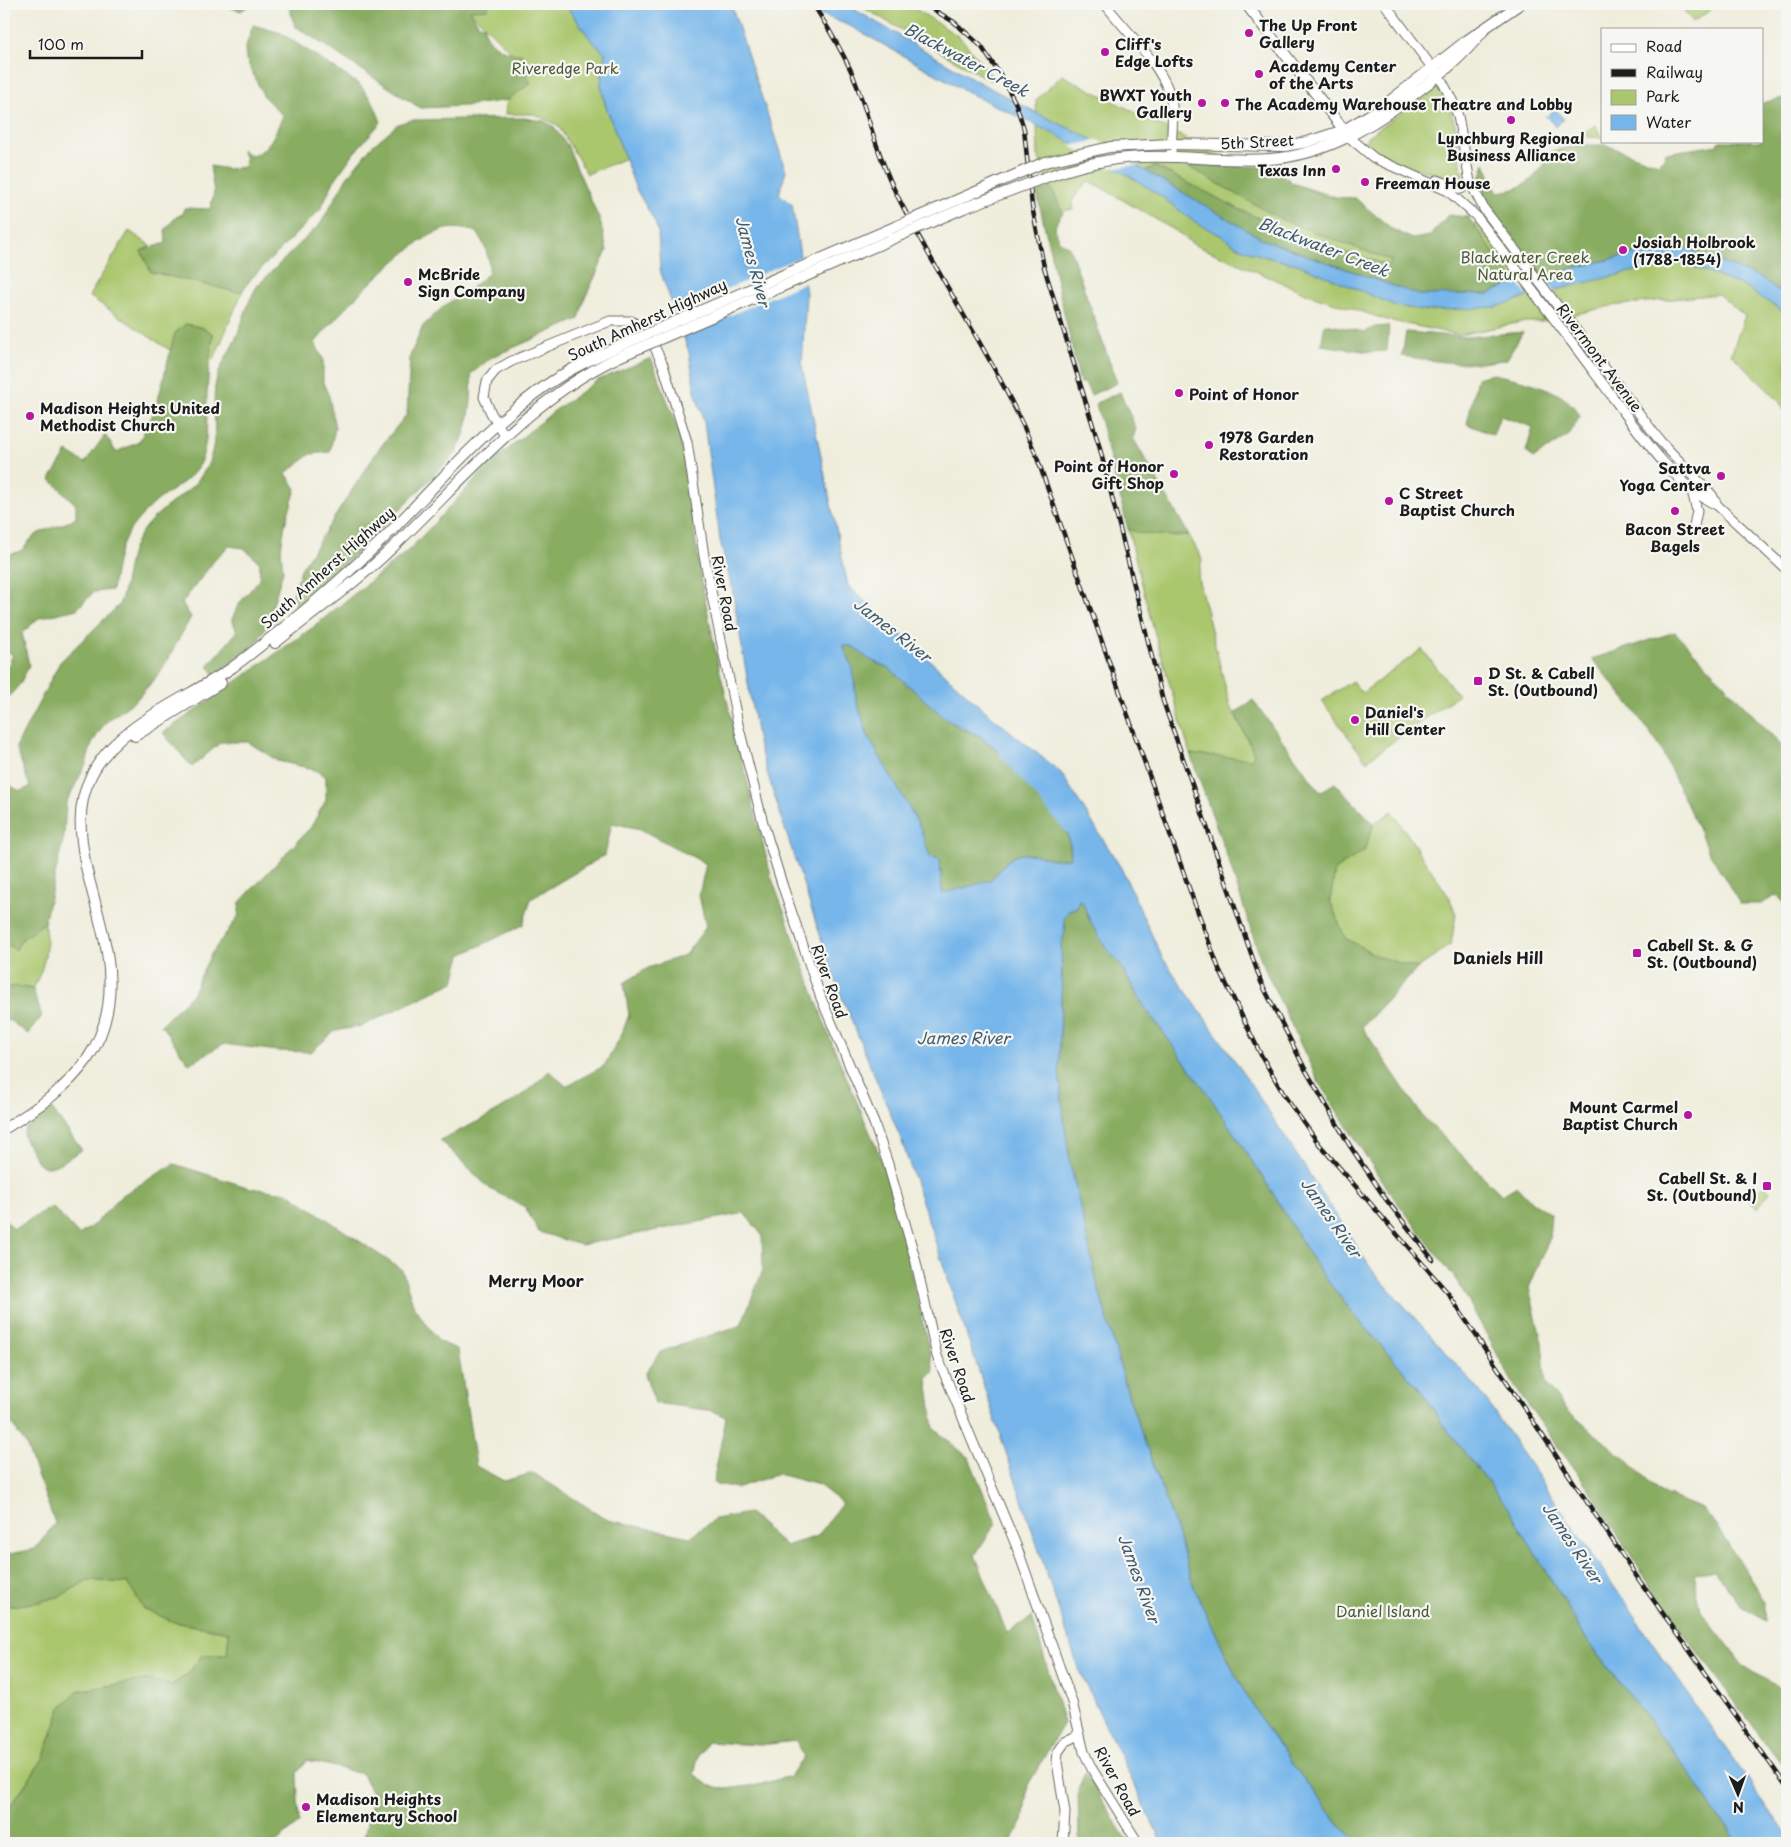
<svg xmlns="http://www.w3.org/2000/svg" width="1791" height="1847" viewBox="0 0 1791 1847" font-family="'Playpen Sans',sans-serif">
	<style>
		.green { fill: #abc76e; stroke: #647245 }
		.forest { fill: #88ac61; stroke: #52643e; fill-rule: evenodd }
		.water { fill: #76b6ea; stroke: #496983; fill-rule: evenodd }
		.pier { fill: #efeddb }
		.lines { fill: none; stroke-linecap: round; stroke-linejoin: round }
		.stream { stroke: #76b6ea; stroke-width: 2.5 }
		.river { stroke: #76b6ea; stroke-width: 14 }
		.secondary-casing { stroke: #66655f; stroke-width: 11 }
		.primary-casing { stroke: #66655f; stroke-width: 12 }
		.secondary { stroke: #fff; stroke-width: 9 }
		.primary { stroke: #fff; stroke-width: 10 }
		.rail-casing { stroke: #1c1c1c; stroke-width: 4.5 }
		.rail { stroke: #f6f6f2; stroke-width: 2.5; stroke-dasharray: 8; stroke-linecap: butt }
		.primary-bridge-casing { stroke: #66655f; stroke-width: 12; stroke-linecap: butt }
		.primary-bridge { stroke: #fff; stroke-width: 10 }
		.poi-dot { fill: #b5179e; stroke: #f6f6f2; stroke-width: 2 }
		.labels { text-anchor: middle; dominant-baseline: central; stroke-width: 4.5; stroke-linejoin: round; paint-order: stroke }
		.poi-label { font-size: 15px; font-weight: bold; fill: #1c1c1c; stroke: #f6f6f2; text-anchor: start }
		.park-label { font-size: 15px; fill: #4e5839; stroke: #f6f6f2 }
		.street-label { font-size: 15px; fill: #1c1c1c; stroke: #f6f6f2 }
		.water-label { font-size: 16px; font-style: italic; fill: #405a6e; stroke: #f6f6f2 }
		.neighbourhood-label { font-size: 16px; font-weight: bold; fill: #1c1c1c; stroke: #f6f6f2 }
	</style>
	<rect width="100%" height="100%" fill="#f6f6f2"/>
	<filter id="ink" filterUnits="userSpaceOnUse"><feTurbulence type="fractalNoise" baseFrequency=".02" numOctaves="2"/><feDisplacementMap in="SourceGraphic" scale="10" xChannelSelector="R" yChannelSelector="G"/><feConvolveMatrix kernelMatrix="1 2 1 2 8 2 1 2 1" color-interpolation-filters="sRGB"/></filter>
	<filter id="wash" filterUnits="userSpaceOnUse"><feTurbulence type="fractalNoise" baseFrequency=".0096" numOctaves="4" result="noise"/><feDisplacementMap in="SourceGraphic" scale="20" xChannelSelector="R" yChannelSelector="G"/><feGaussianBlur stdDeviation="1.12" result="paint"/><feColorMatrix in="noise" values="0 0 0 0 0 0 0 0 0 0 0 0 0 0 0 0 0 1.4 0 .05"/><feComposite in="paint" operator="in"/></filter>
	<g filter="url(#wash)">
		<rect width="100%" height="100%" fill="#efeddb"/>
		<g class="green">
			<polygon points="463,4 565,4 592,41 605,53 601,84 605,104 626,158 587,174 558,125 534,114 505,114 507,97 531,84 522,63"/>
			<polygon points="863,4 908,4 961,38 994,79 991,81 862,7"/>
			<polygon points="1679,4 1719,4 1693,22"/>
			<polygon points="1062,75 1247,170 1346,200 1377,232 1422,243 1455,234 1501,210 1787,202 1787,416 1779,401 1731,354 1745,316 1718,294 1611,306 1541,322 1522,322 1459,335 1387,320 1308,294 1193,244 1176,231 1090,181 1086,183 1072,201 1074,209 1057,212 1038,155 1036,100"/>
			<path d="M1437,89L1441,92L1443,90L1455,124L1463,178L1462,183L1459,185C1451,182 1443,175 1434,173C1415,169 1375,160 1364,143L1369,135Z"/>
			<polygon points="1595,125 1602,137 1578,138"/>
			<polygon points="129,231 151,246 141,251 236,292 243,290 214,359 209,361 213,334 203,328 186,324 175,333 171,351 89,296"/>
			<path d="M1128,529C1138,535 1177,537 1189,535L1202,559L1198,578L1230,705L1254,753L1252,760L1190,754L1151,620Z"/>
			<polygon points="1422,649 1458,695 1366,761 1322,701 1352,681 1362,693"/>
			<polygon points="1392,811 1449,897 1456,914 1451,944 1418,968 1379,957 1345,938 1330,901 1335,869 1364,851 1374,824"/>
			<path d="M44,923C49,949 45,965 33,989L18,986L4,988V943L16,949L21,940Z"/>
			<polygon points="1764,1186 1770,1192 1758,1208 1748,1200"/>
			<path d="M88,1580L128,1583L144,1609L174,1622L229,1632L227,1655H202L188,1674L172,1685L146,1680L77,1691L61,1708L43,1759L4,1815V1607C41,1602 55,1599 88,1580Z"/>
		</g>
		<g class="forest">
			<polygon points="218,4 251,4 241,11"/>
			<path d="M288,4H488V9L470,10L479,25L484,26C486,44 507,55 522,54L524,69L530,83L508,100L465,106L420,108L295,26Z"/>
			<path d="M253,25L281,33L360,85L373,102L381,122L353,154L334,181L320,210L250,280L243,290L236,292L151,272L141,251L166,243L165,230L176,217L183,214L184,208L210,209L214,193L210,166L228,169L244,167L246,158L241,150L251,156C270,151 275,132 283,116L264,97L246,59L245,49Z"/>
			<path d="M1787,97V297L1761,278L1675,244L1544,275L1484,197L1480,179L1485,163L1497,192C1529,189 1536,177 1552,151L1579,145H1606L1658,164L1665,157V153L1718,145L1720,141H1762V103Z"/>
			<path d="M524,118L544,121L553,126L567,145L600,221L607,251L585,298L579,319L492,357L471,374C473,402 469,430 455,454L329,581L302,606L295,608L293,594L301,569L378,450L407,414L410,356L423,326L444,306L469,290L489,273C490,257 485,245 477,232C466,229 451,226 440,231C407,242 337,314 315,343L323,359V383L329,396L335,428L330,452L311,454L286,473L296,489L285,524L281,549L283,571L267,625L256,644L215,675L208,666L237,632L232,619L238,605L259,580L260,563L244,548L229,546L217,557L182,603L191,617L160,673L136,700L106,722L92,743L86,764L66,803L64,836L44,923L21,940L16,950L4,943V776L9,785L20,791L30,787L16,747L60,662L119,605C129,581 125,557 141,533C159,505 196,494 209,462C219,436 212,413 215,387C217,370 229,353 236,338C244,320 247,301 258,285L321,223L347,177L371,147L398,124L412,120Z"/>
			<polygon points="1155,166 1241,210 1314,243 1388,265 1392,261 1284,221 1187,166 1272,167 1293,183 1327,197 1355,198 1392,229 1412,239 1430,236 1448,215 1468,217 1515,282 1489,294 1419,295 1264,240 1144,171"/>
			<path d="M1050,185L1063,213C1055,221 1052,232 1060,241C1064,245 1067,244 1070,249L1117,383L1091,395L1085,383H1080L1036,189Z"/>
			<path d="M186,324L203,328L213,334C210,354 208,374 207,395C206,418 210,449 196,470C186,483 169,491 157,501C122,532 119,546 112,590L94,592L77,609L39,618L22,633L29,665L20,684L4,702V674L13,655L4,650V555C33,551 21,543 39,533C49,528 64,525 76,518V505L50,479L67,452L85,463L105,435L116,452L139,442L156,408L175,333Z"/>
			<polygon points="1325,324 1365,332 1375,327 1389,326 1387,351 1370,352 1321,345"/>
			<path d="M1406,332L1465,337L1523,332L1507,359C1471,367 1439,362 1402,356Z"/>
			<path d="M651,358L676,423L685,464L701,579L719,668L771,876L831,1041L880,1156L896,1207L934,1371L927,1379L934,1429L969,1458L996,1523L975,1555L1007,1633L1032,1617L1064,1723L1028,1785L1023,1821L1011,1843H363L373,1795L362,1774L307,1760L297,1773L299,1823L275,1843H4V1815L43,1759L61,1708L77,1691L146,1680L172,1685L188,1674L202,1655H227L229,1632L174,1622L144,1609L128,1583L88,1580L61,1596L39,1602L4,1607V1555L35,1549L55,1523L26,1445L4,1412V1218L14,1229L52,1207L79,1235L96,1223L121,1196L174,1164L250,1188L288,1193L402,1270L414,1307L439,1341L458,1350L476,1466L504,1481L533,1473L608,1520L690,1537L715,1519L749,1513L785,1546L818,1536L842,1503L819,1485L778,1474L736,1488L713,1483L726,1417L713,1411L655,1403L645,1374L660,1352L741,1325L763,1270L762,1235L744,1213L581,1245L539,1232L525,1207L490,1189L440,1140C483,1119 515,1106 549,1071L566,1086L604,1066L621,1036L629,1015L624,983L648,968L685,955L706,927L699,895L706,864L640,829L612,823L605,855L531,899L523,925L461,955L454,982L362,1026L335,1031L311,1052L278,1051L223,1044L189,1064L161,1025L192,994L211,954L238,917L240,902L311,827L326,800V777L313,769L278,761L248,742H221L192,767L163,733L312,628L410,549L490,464L554,411L598,380ZM796,1741L804,1757L790,1776L758,1785L725,1789L708,1785L694,1774L698,1757L707,1742L760,1745Z"/>
			<path d="M1493,374C1524,381 1564,387 1580,416L1569,435L1534,458L1526,452L1533,427L1500,416L1493,435L1467,424L1477,378Z"/>
			<path d="M1120,392L1136,429L1133,438L1189,535C1177,537 1138,535 1128,529L1096,403Z"/>
			<polygon points="1675,632 1787,751 1787,906 1777,895 1761,904 1740,904 1708,850 1660,747 1631,706 1592,659"/>
			<path d="M842,645L854,647L876,663L889,668L959,728L981,737L1026,773C1042,780 1042,790 1049,803C1051,807 1055,809 1057,812C1067,824 1070,842 1071,857C1056,865 1037,851 1018,855C1004,858 1001,873 990,880C986,882 946,893 942,893L940,859L930,857L920,827L868,736L856,699L855,684Z"/>
			<polygon points="1253,700 1320,792 1335,783 1374,824 1364,851 1335,869 1330,901 1345,938 1379,957 1418,968 1362,1027 1423,1117 1502,1195 1517,1186 1532,1202 1551,1214 1549,1240 1529,1288 1542,1342 1546,1385 1569,1412 1631,1464 1660,1492 1702,1509 1716,1525 1765,1602 1764,1621 1741,1605 1714,1571 1693,1573 1701,1610 1744,1666 1787,1693 1787,1771 1665,1609 1592,1494 1515,1387 1458,1282 1387,1189 1319,1083 1262,963 1227,856 1190,754 1252,759 1254,753 1235,713"/>
			<polygon points="1079,900 1082,900 1090,921 1108,951 1119,963 1144,1006 1208,1093 1269,1187 1319,1270 1357,1318 1424,1394 1444,1426 1508,1508 1585,1637 1693,1778 1738,1843 1360,1843 1338,1824 1292,1764 1258,1715 1239,1682 1195,1590 1173,1520 1129,1398 1097,1283 1070,1162 1065,1128 1059,1070 1062,970 1061,945 1066,926 1063,919 1069,910 1077,907"/>
			<polygon points="18,986 33,989 42,1016 28,1034 9,1020 4,1023 4,988"/>
			<path d="M51,1108L82,1150C44,1173 43,1177 23,1135L25,1129Z"/>
			<polygon points="1085,1772 1128,1843 1082,1843 1079,1837 1078,1790"/>
		</g>
		<g class="water">
			<path d="M565,4H652L658,10L661,4H733V10L786,171L779,194L792,204L806,294L802,365L848,586L983,709L1061,773L1121,868L1162,957L1242,1071L1372,1270L1479,1390L1714,1732L1787,1835V1843H1738L1693,1778L1585,1637L1508,1508L1444,1426L1424,1394L1357,1318L1319,1270L1269,1187L1208,1094L1144,1006L1119,963L1108,951L1090,921L1082,901L1079,900L1077,907L1069,910L1064,919L1065,933L1061,945L1062,970L1059,1070L1065,1128L1070,1162L1097,1283L1129,1398L1173,1520L1195,1590L1239,1682L1258,1715L1292,1764L1338,1824L1360,1843H1162L1079,1670L901,1139L836,983L783,823L758,743L733,593L720,540L704,422L695,391L689,352L660,270L658,231L654,220L636,189L605,104L601,84L605,53L592,41ZM843,645L854,647L868,659L889,668L947,720L981,737L1026,773C1044,781 1041,788 1049,803C1051,807 1055,809 1057,812C1066,824 1071,842 1071,857C1054,866 1035,848 1015,856C1003,861 1000,873 990,880C986,882 946,893 942,893L940,859L930,857L920,827L868,736L856,699L853,669Z"/>
			<polygon points="797,4 845,4 979,82 1041,115 1086,136 1264,240 1419,295 1489,294 1515,282 1675,244 1761,278 1787,297 1787,314 1743,286 1676,261 1527,297 1496,307 1427,311 1396,306 1300,265 1262,256 1236,246 1222,236 1193,221 1161,196 1126,174 1060,137 973,95 852,27"/>
			<polygon points="1556,109 1563,119 1556,127 1549,118 1550,113"/>
		</g>
		<g class="pier">
			<polygon points="1098,140 1139,165 1110,168 1070,146"/>
			<polygon points="802,256 806,282 681,337 673,313"/>
			<polygon points="1540,274 1555,293 1530,299 1516,280"/>
		</g>
		<g class="lines">
			<polyline class="stream" points="1546,116 1549,117"/>
			<polyline class="river" points="1006,751 1070,826"/>
		</g>
	</g>
	<g filter="url(#ink)">
		<g class="lines">
			<g class="secondary-casing">
				<g id="secondary">
					<path d="M1105,4C1125,30 1160,63 1170,95C1175,113 1171,137 1171,157"/>
					<polyline points="1385,4 1442,81 1452,100 1458,116 1470,182 1484,209 1660,441 1712,495 1717,505"/>
					<path d="M1349,137L1374,158L1448,191L1476,216C1516,269 1557,322 1597,376C1628,416 1671,485 1717,505L1787,570"/>
					<polyline points="1437,180 1461,189 1470,182"/>
					<polyline points="505,436 491,413 484,397 487,381 496,370 512,361 610,321 631,321 642,328 650,337 663,365 687,442 704,556 738,724 763,823 783,887 821,998 874,1123 888,1164 915,1258 937,1356 1016,1545 1072,1702 1084,1752 1092,1769 1138,1843"/>
					<polyline points="1692,491 1697,511 1694,526"/>
					<polyline points="1063,1843 1065,1812 1057,1762 1058,1752 1065,1742 1079,1735"/>
				</g>
			</g>
			<g class="primary-casing">
				<g id="primary">
					<polyline points="1246,4 1347,134"/>
					<polyline points="1171,144 1285,146 1307,142 1344,130 1381,108 1466,41 1520,4"/>
					<path d="M1041,179C1073,167 1107,158 1141,157C1184,155 1227,162 1270,159C1326,155 1373,126 1417,92C1445,71 1461,58 1483,31"/>
					<path d="M275,643C314,612 356,583 392,548C466,478 534,392 630,352"/>
					<polyline points="135,736 221,683"/>
					<path d="M4,1129C74,1086 122,1044 107,953C102,925 93,896 86,867C80,836 76,806 91,776C117,723 186,700 233,667C284,629 334,587 380,542C439,484 494,415 567,372C586,361 606,352 626,343"/>
				</g>
			</g>
			<use href="#secondary" class="secondary"/>
			<use href="#primary" class="primary"/>
			<g class="rail-casing">
				<g id="rail">
					<path d="M813,4C827,26 841,49 852,73C868,112 876,153 895,191C939,281 998,362 1036,455L1189,888L1219,969L1261,1055L1286,1098L1319,1144L1447,1292L1639,1580L1787,1787"/>
					<polyline points="924,4 954,22 981,46 1003,79 1016,104 1024,129 1032,206 1044,267 1099,445 1163,701 1261,982 1305,1069 1350,1146 1385,1198 1433,1260"/>
				</g>
			</g>
			<use href="#rail" class="rail"/>
			<g class="primary-bridge-casing">
				<g id="primary-bridge">
					<polyline points="626,343 1045,162 1110,147 1171,144"/>
					<polyline points="630,352 964,208 1041,179"/>
				</g>
			</g>
			<use href="#primary-bridge" class="primary-bridge"/>
		</g>
	</g>
	<g class="poi-dot">
		<circle cx="1249" cy="33" r="5"/>
		<circle cx="1105" cy="52" r="5"/>
		<circle cx="1259" cy="74" r="5"/>
		<circle cx="1202" cy="103" r="5"/>
		<circle cx="1225" cy="103" r="5"/>
		<circle cx="1511" cy="120" r="5"/>
		<circle cx="1336" cy="169" r="5"/>
		<circle cx="1365" cy="182" r="5"/>
		<circle cx="1623" cy="250" r="5"/>
		<circle cx="408" cy="282" r="5"/>
		<circle cx="1179" cy="393" r="5"/>
		<circle cx="30" cy="416" r="5"/>
		<circle cx="1209" cy="445" r="5"/>
		<circle cx="1174" cy="474" r="5"/>
		<circle cx="1721" cy="476" r="5"/>
		<circle cx="1389" cy="501" r="5"/>
		<circle cx="1675" cy="511" r="5"/>
		<rect x="1473" y="676" width="10" height="10" rx="2.5"/>
		<circle cx="1355" cy="720" r="5"/>
		<rect x="1632" y="948" width="10" height="10" rx="2.5"/>
		<circle cx="1688" cy="1115" r="5"/>
		<rect x="1762" y="1181" width="10" height="10" rx="2.5"/>
		<circle cx="306" cy="1807" r="5"/>
	</g>
	<g class="labels">
		<g class="poi-label">
			<text x="1259" y="24">The Up Front<tspan x="1259" dy="17">Gallery</tspan></text>
			<text x="1115" y="43">Cliff's<tspan x="1115" dy="17">Edge Lofts</tspan></text>
			<text x="1269" y="65">Academy Center<tspan x="1269" dy="17">of the Arts</tspan></text>
			<text x="1192" y="94" text-anchor="end">BWXT Youth<tspan x="1192" dy="17">Gallery</tspan></text>
			<text x="1235" y="103">The Academy Warehouse Theatre and Lobby</text>
			<text x="1511" y="137" text-anchor="middle">Lynchburg Regional<tspan x="1511" dy="17">Business Alliance</tspan></text>
			<text x="1326" y="169" text-anchor="end">Texas Inn</text>
			<text x="1375" y="182">Freeman House</text>
			<text x="1633" y="241">Josiah Holbrook<tspan x="1633" dy="17">(1788-1854)</tspan></text>
			<text x="418" y="273">McBride<tspan x="418" dy="17">Sign Company</tspan></text>
			<text x="1189" y="393">Point of Honor</text>
			<text x="40" y="407">Madison Heights United<tspan x="40" dy="17">Methodist Church</tspan></text>
			<text x="1219" y="436">1978 Garden<tspan x="1219" dy="17">Restoration</tspan></text>
			<text x="1164" y="465" text-anchor="end">Point of Honor<tspan x="1164" dy="17">Gift Shop</tspan></text>
			<text x="1711" y="467" text-anchor="end">Sattva<tspan x="1711" dy="17">Yoga Center</tspan></text>
			<text x="1399" y="492">C Street<tspan x="1399" dy="17">Baptist Church</tspan></text>
			<text x="1675" y="528" text-anchor="middle">Bacon Street<tspan x="1675" dy="17">Bagels</tspan></text>
			<text x="1488" y="672">D St. &amp; Cabell<tspan x="1488" dy="17">St. (Outbound)</tspan></text>
			<text x="1365" y="711">Daniel's<tspan x="1365" dy="17">Hill Center</tspan></text>
			<text x="1647" y="944">Cabell St. &amp; G<tspan x="1647" dy="17">St. (Outbound)</tspan></text>
			<text x="1678" y="1106" text-anchor="end">Mount Carmel<tspan x="1678" dy="17">Baptist Church</tspan></text>
			<text x="1757" y="1177" text-anchor="end">Cabell St. &amp; I<tspan x="1757" dy="17">St. (Outbound)</tspan></text>
			<text x="316" y="1798">Madison Heights<tspan x="316" dy="17">Elementary School</tspan></text>
		</g>
		<g class="park-label">
			<text x="565" y="67">Riveredge Park</text>
			<text x="1525" y="256">Blackwater Creek<tspan x="1525" dy="17">Natural Area</tspan></text>
			<text x="1383" y="1610">Daniel Island</text>
		</g>
		<g class="street-label">
			<text transform="translate(1257 141) rotate(-3)">5th Street</text>
			<text transform="translate(647 319) rotate(-25)">South Amherst Highway</text>
			<text transform="translate(1600 357) rotate(53)">Rivermont Avenue</text>
			<text transform="translate(327 567) rotate(-42)">South Amherst Highway</text>
			<text transform="translate(725 593) rotate(79)">River Road</text>
			<text transform="translate(830 981) rotate(70)">River Road</text>
			<text transform="translate(958 1365) rotate(71)">River Road</text>
			<text transform="translate(1118 1781) rotate(61)">River Road</text>
		</g>
		<g class="water-label">
			<text transform="translate(967 59) rotate(28)">Blackwater Creek</text>
			<text transform="translate(1324 246) rotate(21)">Blackwater Creek</text>
			<text transform="translate(754 261) rotate(75)">James River</text>
			<text transform="translate(893 629) rotate(38)">James River</text>
			<text x="963" y="1037">James River</text>
			<text transform="translate(1332 1217) rotate(55)">James River</text>
			<text transform="translate(1573 1542) rotate(56)">James River</text>
			<text transform="translate(1140 1578) rotate(70)">James River</text>
		</g>
		<g class="neighbourhood-label">
			<text x="1498" y="957">Daniels Hill</text>
			<text x="536" y="1280">Merry Moor</text>
		</g>
	</g>
	<rect width="1791" height="1847" fill="none" stroke="#f6f6f2" stroke-width="20"/>
	<rect x="1601" y="28" width="162" height="115" fill="#f6f6f2" stroke="#9f9f9c"/>
	<rect x="1611" y="44" width="25" height="8" fill="#ffffff" stroke="#9f9f9c"/>
	<text x="1646" y="52" font-size="15" fill="#1c1c1c">Road</text>
	<rect x="1611" y="69" width="25" height="8" fill="#1c1c1c" stroke="#9f9f9c"/>
	<text x="1646" y="78" font-size="15" fill="#1c1c1c">Railway</text>
	<rect x="1611" y="90" width="25" height="15" fill="#abc76e" stroke="#9f9f9c"/>
	<text x="1646" y="102" font-size="15" fill="#1c1c1c">Park</text>
	<rect x="1611" y="115" width="25" height="15" fill="#76b6ea" stroke="#9f9f9c"/>
	<text x="1646" y="128" font-size="15" fill="#1c1c1c">Water</text>
	<g transform="translate(1738 1794) rotate(178)" stroke="#f6f6f2" stroke-width="4" paint-order="stroke">
	<path d="M0-4L9 19L0 12L-9 19Z" fill="#1c1c1c"/>
	<text y="-8" font-size="14" font-weight="bold" text-anchor="middle" fill="#1c1c1c">N</text>
	</g>
	<path d="M30 50v8h112v-8" fill="none" stroke="#1c1c1c" stroke-width="2.5"/>
	<text x="38" y="50" font-size="15" fill="#1c1c1c" stroke="#f6f6f2" stroke-width="4" paint-order="stroke">100 m</text>
</svg>
